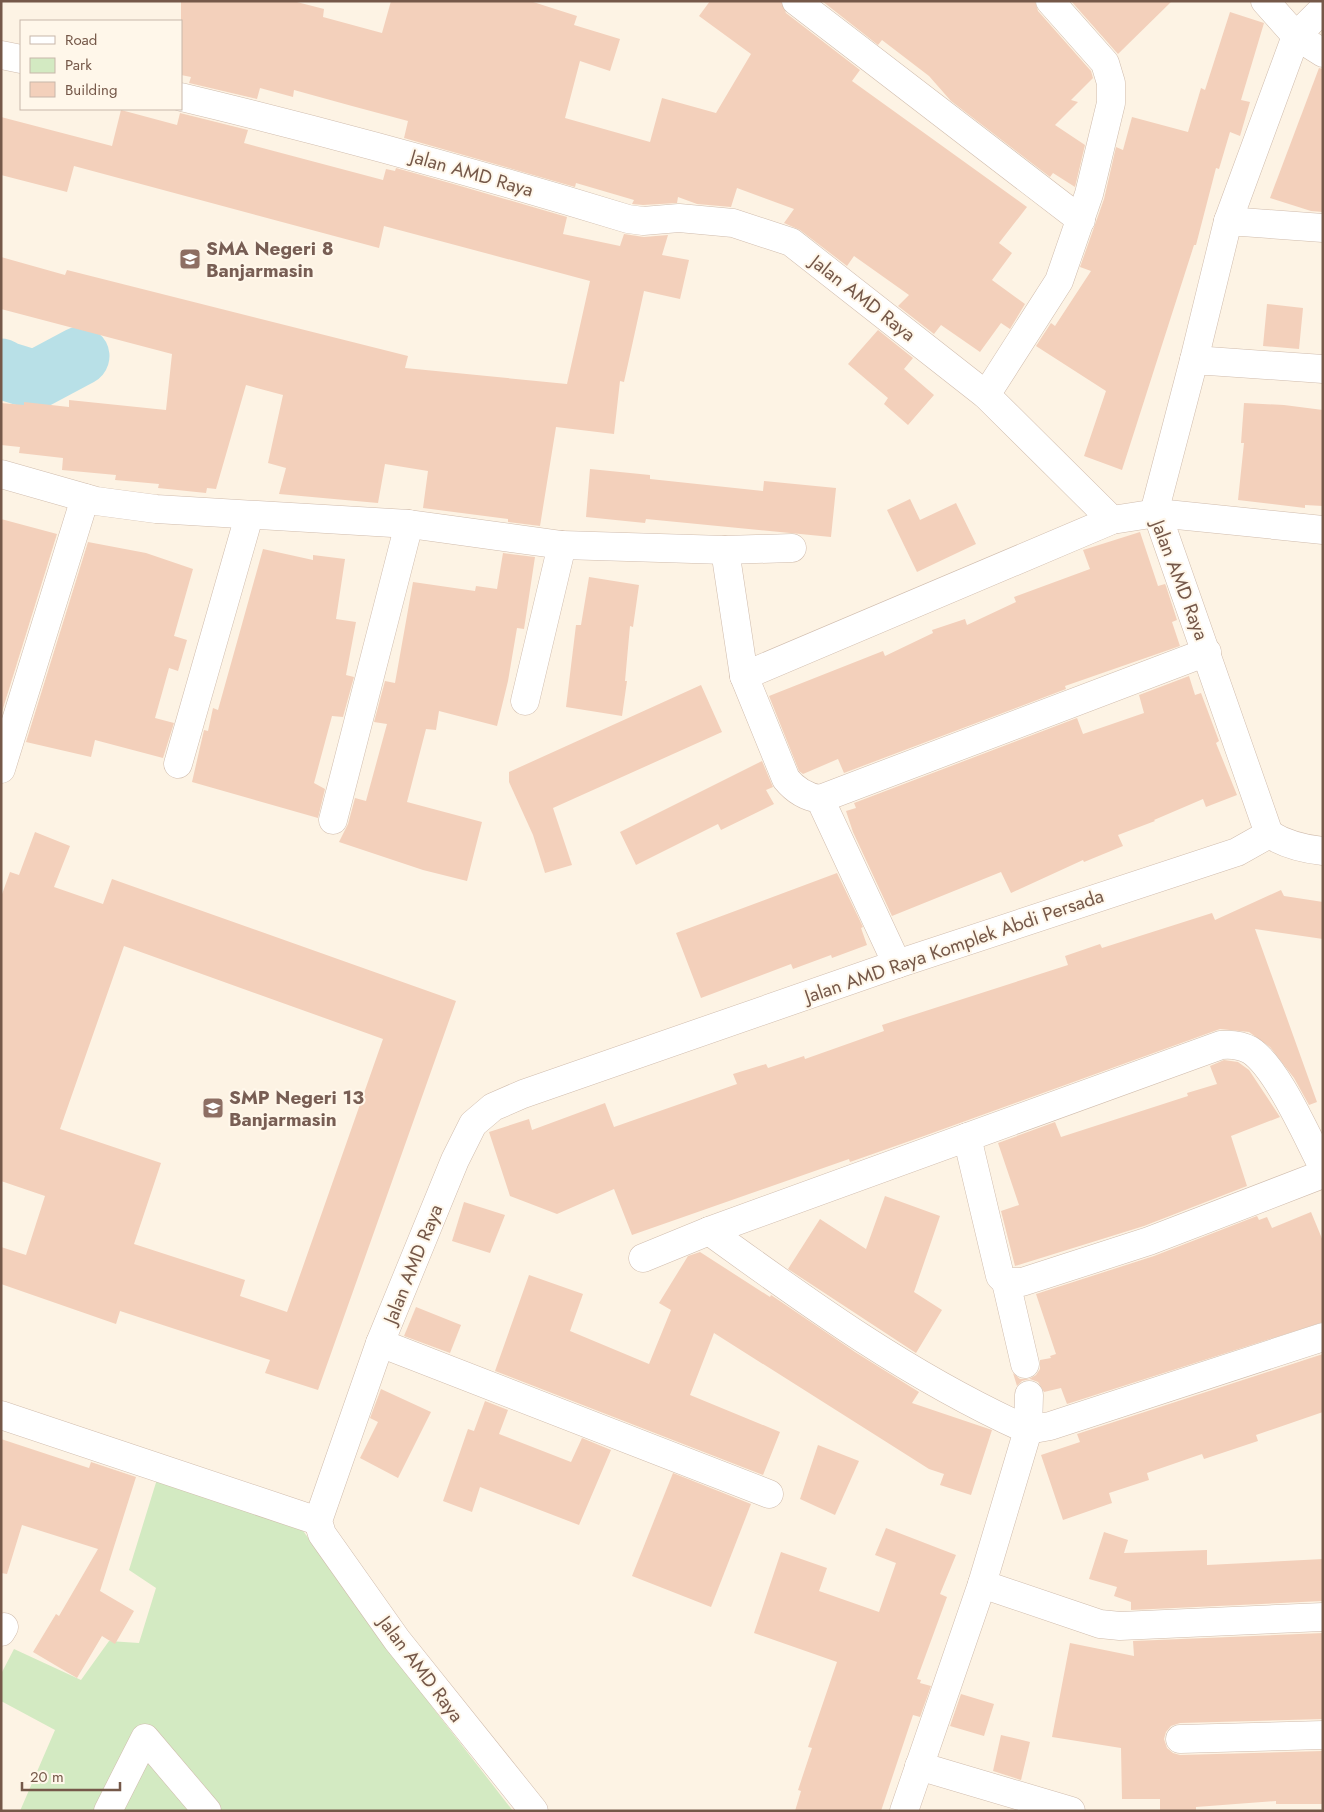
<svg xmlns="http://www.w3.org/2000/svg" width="1324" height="1812" viewBox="0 0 1324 1812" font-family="Jost,sans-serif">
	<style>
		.green { fill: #d3eac2 }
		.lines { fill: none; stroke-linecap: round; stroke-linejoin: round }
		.river { stroke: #b8e0e7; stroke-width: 59 }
		.building { fill: #f3d0bb; fill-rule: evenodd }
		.street-casing { stroke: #d0bcad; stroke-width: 29 }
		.street { stroke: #fff; stroke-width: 28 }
		.labels { text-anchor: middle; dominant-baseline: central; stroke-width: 4; stroke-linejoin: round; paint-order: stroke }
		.street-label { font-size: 19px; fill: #755849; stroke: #fff7ea }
		.education-label { font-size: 19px; font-weight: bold; fill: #785e54; stroke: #fff7ea; text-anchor: start }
	</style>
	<rect width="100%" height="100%" fill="#fdf3e4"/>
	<polygon class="green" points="158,1476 301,1528 433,1708 513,1811 20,1811 55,1730 1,1701 1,1674 14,1649 81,1680 109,1641 139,1643 156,1588 129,1570"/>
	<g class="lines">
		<polyline class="river" points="1,368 6,371 35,380 80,356"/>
	</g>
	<g class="building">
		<polygon points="181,1 293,1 324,9 323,17 382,33 391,1 530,1 577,16 574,25 620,39 610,71 580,61 565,118 650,142 662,98 716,113 751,54 699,16 710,1 781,1 786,13 860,70 852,81 1027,207 999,243 1012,253 992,280 1025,304 1010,329 1001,323 980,352 941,325 934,334 898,306 909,295 854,256 847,266 800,230 784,223 794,209 737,188 731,207 697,204 678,197 677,203 643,205 632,204 634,200 576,183 575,187 404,138 408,121 352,106 294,90 293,97 260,88 257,99 189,83 191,77 181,75"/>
		<polygon points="822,1 1035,1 1038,11 1091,71 1093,78 1071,100 1078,102 1055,125 1085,145 1075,187 1053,173 1050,177 951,101 929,76 882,40 878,45"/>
		<polygon points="1071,1 1172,1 1118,54"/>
		<polygon points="1230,12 1264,23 1241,100 1250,102 1240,136 1230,132 1219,169 1216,168 1196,245 1194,245 1122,470 1084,456 1106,391 1036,346 1051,323 1055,326 1091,271 1080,267 1104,199 1116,147 1123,150 1132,117 1188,132 1201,88 1205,90"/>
		<polygon points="1319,68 1323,69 1323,212 1311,211 1270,198"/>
		<polygon points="121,110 177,125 180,113 248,130 244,143 383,180 386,169 395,171 396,168 457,185 567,217 563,234 620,246 624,234 644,237 668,235 662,255 689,260 680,299 644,291 624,382 620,381 614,434 556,427 540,526 508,522 508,519 423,508 428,471 385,464 378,503 279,494 286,468 268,463 283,395 246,385 216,489 207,488 206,493 158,488 159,484 115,480 116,475 62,470 63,458 19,453 20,447 1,445 1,403 24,405 24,402 69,407 69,400 166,410 172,354 1,309 1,257 65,275 67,270 408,356 405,368 567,384 590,281 384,226 379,248 74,166 67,192 1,175 1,117 112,146"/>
		<polygon points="1267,304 1303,308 1299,349 1263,346"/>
		<polygon points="878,330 913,358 904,369 934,395 908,425 884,404 888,398 848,364"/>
		<polygon points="1244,403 1284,405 1323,410 1323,506 1305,505 1305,508 1238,500 1244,443 1241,443"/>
		<polygon points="590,469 650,475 650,479 763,491 764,481 836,488 831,537 646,519 645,523 586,517"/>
		<polygon points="910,499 920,520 956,503 976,544 917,572 887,510"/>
		<polygon points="1,519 57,534 1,715"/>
		<polygon points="1140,532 1158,586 1165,584 1166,586 1177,620 1172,622 1180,646 1065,686 1066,689 844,773 838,759 803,774 799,771 769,696 883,651 885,656 933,633 932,630 965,619 967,625 1016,602 1014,597 1090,569 1083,550"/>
		<polygon points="88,542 146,553 193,569 174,636 187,640 178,671 169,668 155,718 174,723 163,758 95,740 91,757 26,742"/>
		<polygon points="263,549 313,560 313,555 345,559 336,619 356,622 346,675 354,677 343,717 332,716 314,783 325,789 318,818 192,782 204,730 208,731 213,708 218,710"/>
		<polygon points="503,553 535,557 524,629 517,628 508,681 497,726 439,711 436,730 426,729 407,802 482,822 467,881 423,870 339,842 348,824 355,798 366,801 387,724 374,722 385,681 395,683 413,582 475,591 476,586 497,589"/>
		<polygon points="589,577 639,585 633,627 630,626 625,681 627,681 622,716 566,707 576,625 581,625"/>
		<polygon points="1189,676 1195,695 1201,693 1219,741 1216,743 1237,795 1206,807 1203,799 1154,820 1155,821 1118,835 1123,846 1084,862 1083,860 1011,893 1001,872 892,916 853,832 846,811 856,808 854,803 1077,718 1083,734 1144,713 1139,695"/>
		<polygon points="701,685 722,732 553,808 572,865 545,873 533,835 509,782 509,772"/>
		<polygon points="762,761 773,787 766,790 774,804 721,830 718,824 636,865 620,832"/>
		<path d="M35,832L70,846L54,887L103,904L112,879L456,1001L318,1390L265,1373L270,1360L120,1311L116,1324L1,1284V1247L26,1255L45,1196L1,1181V897L10,872L19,875ZM124,946L383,1039L287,1312L240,1296L245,1280L134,1244L161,1163L60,1129Z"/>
		<polygon points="837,873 863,927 861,928 867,945 832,958 831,955 793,969 791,964 701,998 676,933"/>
		<polygon points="1281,890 1284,896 1323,902 1323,939 1255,929 1317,1102 1309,1105 1294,1078 1270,1047 1249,1032 1220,1029 924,1136 850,1162 849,1159 632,1235 614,1189 557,1214 510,1196 489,1132 529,1119 532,1130 605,1103 614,1127 737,1084 733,1074 766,1064 768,1068 804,1056 805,1059 884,1031 882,1025 1068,965 1065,956 1100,944 1102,948 1212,913 1215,920"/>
		<polygon points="1224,1060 1238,1062 1249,1070 1280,1117 1231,1136 1247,1186 1144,1226 1015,1266 1001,1211 1019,1205 998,1143 1055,1122 1061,1137 1188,1096 1187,1093 1217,1084 1210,1066"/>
		<polygon points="885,1196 940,1216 914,1292 942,1310 916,1353 788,1269 820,1219 866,1249"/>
		<polygon points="464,1202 505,1215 490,1253 452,1241"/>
		<polygon points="1311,1212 1323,1241 1323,1322 1067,1404 1061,1388 1044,1392 1038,1382 1030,1379 1022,1381 1017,1386 1013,1373 1020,1379 1029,1379 1036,1375 1040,1369 1040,1360 1051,1358 1050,1356 1056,1354 1036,1294 1154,1256 1257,1216 1259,1220 1267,1217 1272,1228"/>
		<polygon points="700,1252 770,1297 771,1295 855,1352 919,1392 912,1403 992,1430 971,1495 940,1485 944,1474 929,1469 714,1333 690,1395 780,1432 763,1475 495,1371 529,1275 583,1294 570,1331 649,1364 671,1310 659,1303 688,1256"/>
		<polygon points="416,1307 461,1325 450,1353 404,1336"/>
		<polygon points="1323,1354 1323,1412 1256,1435 1258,1441 1204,1459 1202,1454 1147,1473 1149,1480 1109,1493 1112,1503 1063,1520 1041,1455 1080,1442 1077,1434"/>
		<polygon points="381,1389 431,1412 398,1478 360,1458 378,1422 370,1418"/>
		<polygon points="485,1401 508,1410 499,1434 571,1462 582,1438 611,1450 579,1525 480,1487 472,1512 443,1501 468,1429 474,1431"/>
		<polygon points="1,1439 89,1468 91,1462 136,1477 100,1591 134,1611 115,1644 102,1636 77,1678 33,1652 56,1614 59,1616 98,1549 22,1525 7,1574 1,1573"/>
		<polygon points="818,1445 859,1461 835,1515 800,1499"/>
		<polygon points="673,1473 751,1504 711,1607 632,1576"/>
		<polygon points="886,1528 956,1555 940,1594 947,1597 917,1679 921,1680 920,1683 931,1686 920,1717 913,1715 881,1811 795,1811 801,1791 798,1790 812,1748 808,1747 837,1662 754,1633 781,1552 827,1568 819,1591 879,1612 896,1563 875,1555"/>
		<polygon points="1104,1532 1128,1540 1124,1553 1207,1550 1207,1565 1323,1559 1323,1601 1131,1610 1131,1602 1114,1596 1117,1587 1089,1579"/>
		<polygon points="1323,1633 1323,1719 1180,1723 1171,1726 1166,1732 1164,1739 1167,1748 1173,1753 1180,1755 1323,1751 1323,1804 1276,1804 1276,1801 1196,1807 1196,1811 1160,1811 1160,1799 1122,1799 1121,1748 1052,1737 1070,1643 1134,1656 1133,1641"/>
		<polygon points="961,1694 994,1704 984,1736 950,1726"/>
		<polygon points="1001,1735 1030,1742 1021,1780 993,1771"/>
	</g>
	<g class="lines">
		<g class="street-casing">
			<g id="street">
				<polyline points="796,1 1081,220"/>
				<polyline points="1265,1 1296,36 1323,9"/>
				<polyline points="1,55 21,59"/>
				<path d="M181,97C332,133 480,174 628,219L643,221L679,218L733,223L791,242L986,395L1112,520"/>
				<polyline points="1228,221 1296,36 1323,53"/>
				<polyline points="1194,360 1228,221 1323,228"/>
				<polyline points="986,395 1059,281 1089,194 1111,103 1111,83 1105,63 1050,1"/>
				<polyline points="1,474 96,501 156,509 409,524 562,545 725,550 792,548"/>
				<polyline points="1154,513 1194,360 1323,369"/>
				<polyline points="1157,513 1269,834"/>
				<polyline points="725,550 744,676"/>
				<polyline points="525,701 562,545"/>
				<polyline points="178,764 249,516"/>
				<polyline points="1,769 85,498"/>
				<polyline points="820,799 1207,652"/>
				<polyline points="333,820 409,524"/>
				<path d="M897,964L820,799C806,797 795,790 786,779L744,676L1112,520L1157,513L1323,530"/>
				<polyline points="967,1137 1000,1276 1006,1282 1022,1282 1149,1241 1323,1174"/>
				<path d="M709,1231L1221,1045C1231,1044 1241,1045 1250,1050C1277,1067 1307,1137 1323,1167"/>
				<path d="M643,1258L709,1231C811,1305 912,1378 1028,1430L982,1584L904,1811"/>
				<polyline points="1006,1282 1025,1364"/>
				<polyline points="380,1343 769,1494"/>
				<polyline points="1029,1395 1028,1430 1050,1426 1323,1337"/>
				<polyline points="1,1415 318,1521"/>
				<polyline points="982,1584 1100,1624 1120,1626 1323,1617"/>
				<polyline points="1,1632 4,1627"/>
				<polyline points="1180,1739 1323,1735"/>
				<polyline points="919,1766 1071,1811"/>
				<polyline points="108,1811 145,1738 207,1811"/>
				<path d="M534,1811L397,1640L322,1534L318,1521L380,1343L455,1160L473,1124L493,1107L523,1094L897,964L1237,852L1269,834C1285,844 1304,849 1323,851"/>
			</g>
		</g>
		<use href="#street" class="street"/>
	</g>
	<defs>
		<g id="school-square" transform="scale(1.125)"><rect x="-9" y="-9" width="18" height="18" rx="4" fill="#8d6e63" stroke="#fff7ea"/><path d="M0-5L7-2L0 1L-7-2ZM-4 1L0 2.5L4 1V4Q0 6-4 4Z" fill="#fff"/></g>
	</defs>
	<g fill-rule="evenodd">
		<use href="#school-square" x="190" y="259"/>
		<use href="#school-square" x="213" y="1108"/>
	</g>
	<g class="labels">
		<g class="street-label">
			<text transform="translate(472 173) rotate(16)">Jalan AMD Raya</text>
			<text transform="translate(863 298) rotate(38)">Jalan AMD Raya</text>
			<text transform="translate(1180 580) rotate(69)">Jalan AMD Raya</text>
			<text transform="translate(954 946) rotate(-19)">Jalan AMD Raya Komplek Abdi Persada</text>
			<text transform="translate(413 1264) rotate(-68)">Jalan AMD Raya</text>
			<text transform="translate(421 1669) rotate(53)">Jalan AMD Raya</text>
		</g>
		<g class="education-label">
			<text x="206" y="248">SMA Negeri 8<tspan x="206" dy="22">Banjarmasin</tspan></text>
			<text x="229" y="1097">SMP Negeri 13<tspan x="229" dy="22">Banjarmasin</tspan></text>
		</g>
	</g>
	<rect width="1324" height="1812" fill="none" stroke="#755849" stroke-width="5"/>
	<rect x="20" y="20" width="162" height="90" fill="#fff7ea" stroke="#c8b7aa"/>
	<rect x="30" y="36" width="25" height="8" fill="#ffffff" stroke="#c8b7aa"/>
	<text x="65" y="45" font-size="15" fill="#755849">Road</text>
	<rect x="30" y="58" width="25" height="15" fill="#d3eac2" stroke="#c8b7aa"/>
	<text x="65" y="70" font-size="15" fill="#755849">Park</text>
	<rect x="30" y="82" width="25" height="15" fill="#f3d0bb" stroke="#c8b7aa"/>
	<text x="65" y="95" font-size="15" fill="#755849">Building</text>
	<path d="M22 1782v8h98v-8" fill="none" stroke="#755849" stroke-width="2.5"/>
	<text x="30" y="1782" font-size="15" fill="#755849" stroke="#fff7ea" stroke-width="4" paint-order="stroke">20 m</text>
</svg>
